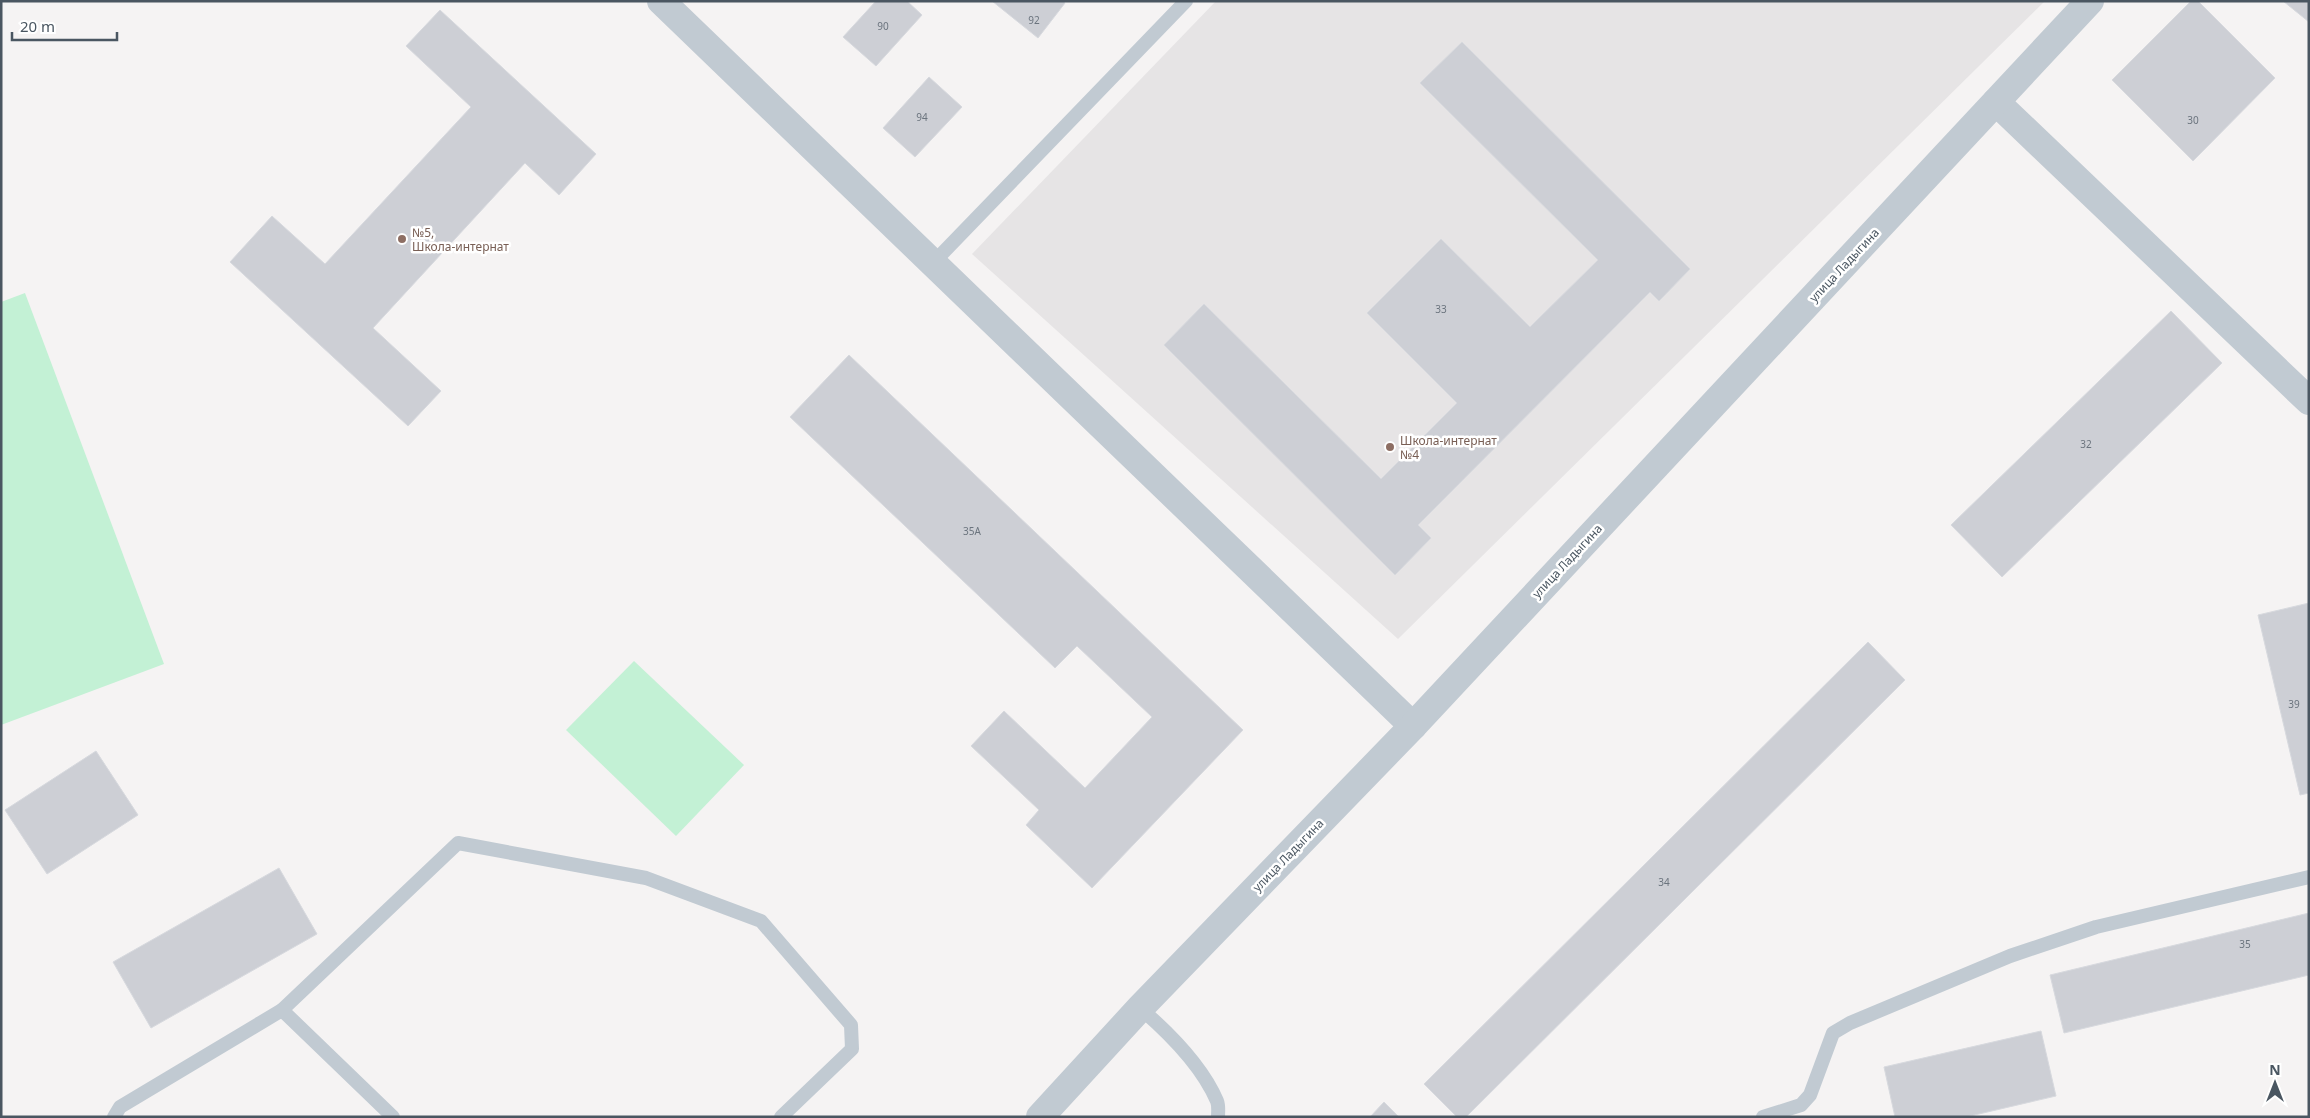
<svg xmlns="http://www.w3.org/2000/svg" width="2310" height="1118" viewBox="0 0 2310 1118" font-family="'Noto Sans',sans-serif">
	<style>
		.education { fill: #e6e4e5 }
		.green { fill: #c3f1d5 }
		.building { fill: #cdcfd5; stroke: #d7d9de }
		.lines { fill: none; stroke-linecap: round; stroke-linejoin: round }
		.lane { stroke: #c1cad2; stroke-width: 14 }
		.street { stroke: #c1cad2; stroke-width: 28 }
		.education-dot { fill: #8d6e63; stroke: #fff; stroke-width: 2 }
		.labels { text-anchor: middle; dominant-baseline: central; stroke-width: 5; stroke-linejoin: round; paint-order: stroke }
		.number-label { font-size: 10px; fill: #6b747e }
		.education-label { font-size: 12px; fill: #785e54; stroke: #fff; text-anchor: start }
		.street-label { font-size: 12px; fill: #4a5661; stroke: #fff }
	</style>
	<rect width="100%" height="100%" fill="#f5f3f3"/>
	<polygon class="education" points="1216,1 2045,1 1398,639 972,254"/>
	<g class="green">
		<polygon points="25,293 164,664 1,725 1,302"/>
		<polygon points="634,661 744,765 676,836 566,730"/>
	</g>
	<g class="building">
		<polygon points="876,1 907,1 922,15 876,66 843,37"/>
		<polygon points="992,1 1063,1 1065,3 1038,38"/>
		<polygon points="2191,1 2198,1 2275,78 2193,161 2112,80"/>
		<polygon points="2283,1 2309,1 2309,22"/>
		<polygon points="440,10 596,154 559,195 525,163 373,328 441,391 408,426 230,262 272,216 325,264 471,107 406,46"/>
		<polygon points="1462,42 1690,269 1659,301 1650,292 1418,525 1431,538 1395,575 1164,345 1204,304 1381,479 1457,403 1367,313 1441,239 1530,327 1598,260 1420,83"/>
		<polygon points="929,77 962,107 915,157 883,128"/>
		<polygon points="2171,311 2222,363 2002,577 1951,525"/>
		<polygon points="849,355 1243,730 1092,888 1026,825 1039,810 971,746 1004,711 1085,788 1152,717 1077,646 1055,668 790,417"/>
		<polygon points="2309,603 2309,793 2300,795 2258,615"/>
		<polygon points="1868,642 1905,680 1466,1117 1457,1117 1424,1084"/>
		<polygon points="96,751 138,815 47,874 5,810"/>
		<polygon points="279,868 317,934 151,1028 113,962"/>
		<polygon points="2309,913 2309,975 2064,1033 2050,975"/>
		<polygon points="2041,1031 2056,1096 1966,1117 1895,1117 1884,1067"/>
		<polygon points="1384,1102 1399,1117 1370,1117"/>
	</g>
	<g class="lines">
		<g class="lane">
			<polyline points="933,263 1186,1"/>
			<path d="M1140,1008C1168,1032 1202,1066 1217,1101C1219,1106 1218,1112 1218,1117"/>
			<polyline points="282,1010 458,843 646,878 761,921 851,1025 852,1049 781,1117"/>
			<polyline points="114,1117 120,1107 282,1010 393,1117"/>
			<polyline points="1763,1117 1801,1105 1810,1095 1833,1033 1850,1023 2010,956 2096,927 2309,877"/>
		</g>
		<g class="street">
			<polyline points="661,1 1413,726"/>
			<polyline points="1996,102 2309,401"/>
			<polyline points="1040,1117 1140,1008 1413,726 2090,1"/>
		</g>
	</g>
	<g class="education-dot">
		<circle cx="402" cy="239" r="5"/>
		<circle cx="1390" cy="447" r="5"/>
	</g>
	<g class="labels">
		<g class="number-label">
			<text x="1034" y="20">92</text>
			<text x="883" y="26">90</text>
			<text x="922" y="117">94</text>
			<text x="2193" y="120">30</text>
			<text x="1441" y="309">33</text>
			<text x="2086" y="444">32</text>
			<text x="972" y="531">35А</text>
			<text x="2294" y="704">39</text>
			<text x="1664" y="882">34</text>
			<text x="2245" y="944">35</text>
		</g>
		<g class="education-label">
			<text x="412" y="232">№5,<tspan x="412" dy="14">Школа-интернат</tspan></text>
			<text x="1400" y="440">Школа-интернат<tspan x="1400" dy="14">№4</tspan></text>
		</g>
		<g class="street-label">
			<text transform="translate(1844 265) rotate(-47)">улица Ладыгина</text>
			<text transform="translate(1567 561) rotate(-47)">улица Ладыгина</text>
			<text transform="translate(1288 855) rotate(-46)">улица Ладыгина</text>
		</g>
	</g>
	<rect width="2310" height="1118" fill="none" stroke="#4a5661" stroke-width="5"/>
	<g transform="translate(2275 1083)" stroke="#ffffff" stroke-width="4" paint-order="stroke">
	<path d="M0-4L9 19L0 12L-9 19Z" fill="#4a5661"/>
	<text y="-8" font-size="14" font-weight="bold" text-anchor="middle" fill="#4a5661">N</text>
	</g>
	<path d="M12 32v8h105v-8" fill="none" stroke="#4a5661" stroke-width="2.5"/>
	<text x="20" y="32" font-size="15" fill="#4a5661" stroke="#ffffff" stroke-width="4" paint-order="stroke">20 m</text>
</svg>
